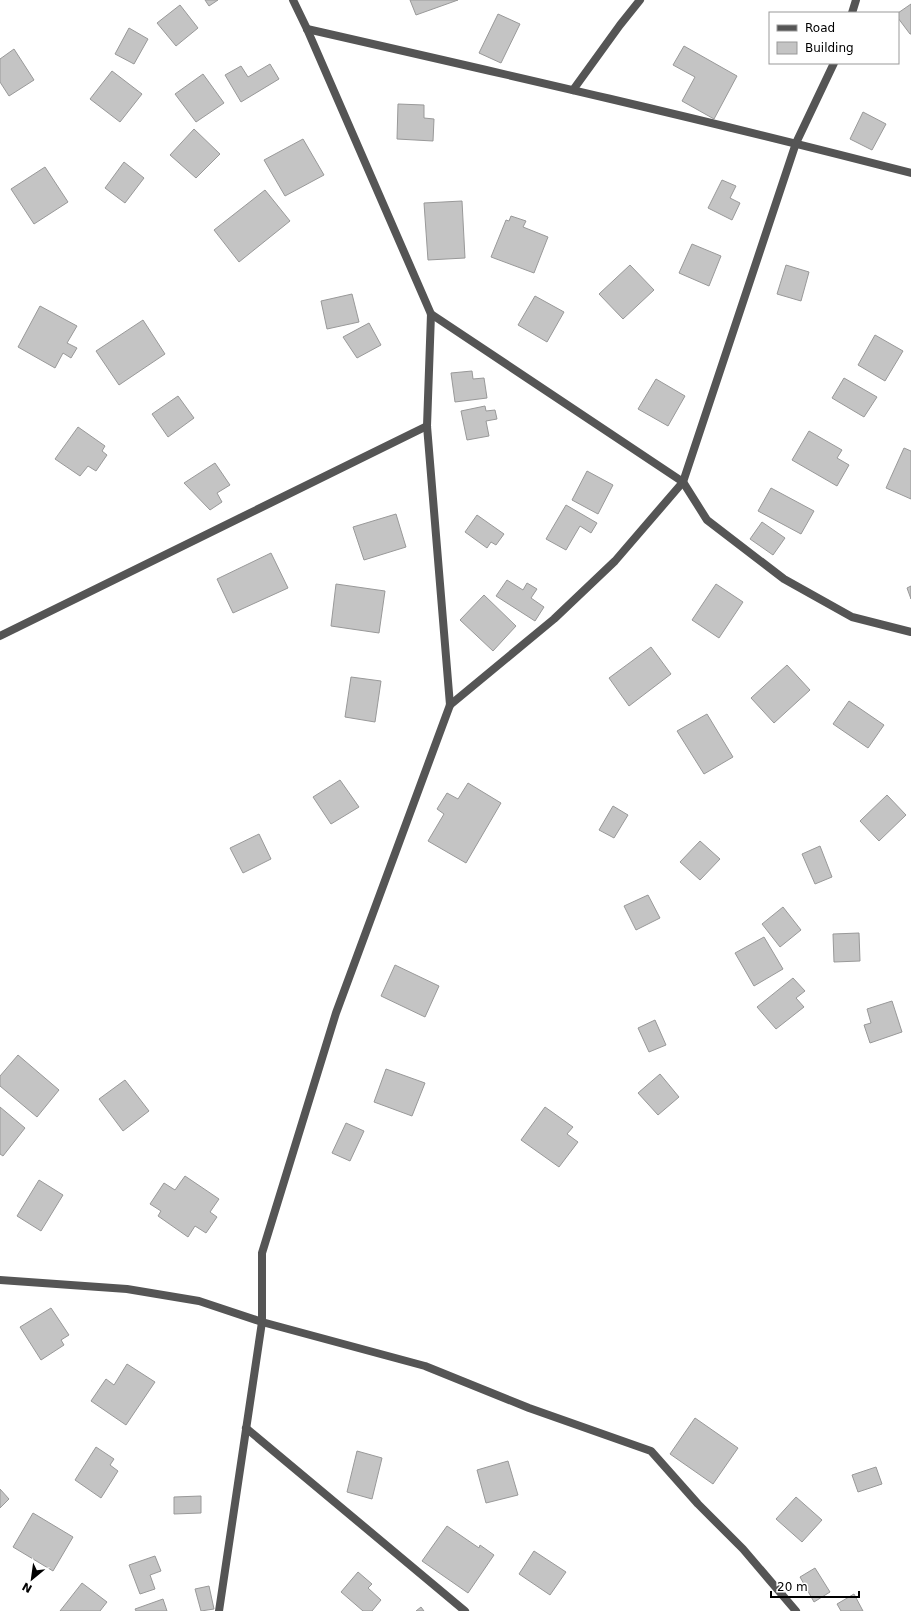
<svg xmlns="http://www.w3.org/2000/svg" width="911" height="1611" viewBox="0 0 911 1611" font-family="'DejaVu Sans',sans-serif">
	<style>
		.building { fill: #c4c4c4; stroke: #999 }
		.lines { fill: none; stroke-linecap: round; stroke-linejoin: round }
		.minor { stroke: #555; stroke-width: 8 }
	</style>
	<rect width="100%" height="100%" fill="#fff"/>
	<g class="building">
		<polygon points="205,0 218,0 209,6"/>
		<polygon points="410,0 458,0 416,15"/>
		<polygon points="911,4 911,34 910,34 898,18 898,13"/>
		<polygon points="180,5 198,28 176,46 157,23"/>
		<polygon points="498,14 520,24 501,63 479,53"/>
		<polygon points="129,28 148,39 134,64 115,54"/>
		<polygon points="684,46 737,76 714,119 682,101 695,77 673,65"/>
		<polygon points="14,49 34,80 9,96 0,82 0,59"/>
		<polygon points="270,64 279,79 241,102 225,75 241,66 248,77"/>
		<polygon points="112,71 142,94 120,122 90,99"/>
		<polygon points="203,74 224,103 196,122 175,94"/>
		<polygon points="398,104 424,105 424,118 434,119 433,141 397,139"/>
		<polygon points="863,112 886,124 872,150 850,139"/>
		<polygon points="194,129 220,154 196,178 170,155"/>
		<polygon points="303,139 324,175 285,196 264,160"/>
		<polygon points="124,162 144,178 125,203 105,188"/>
		<polygon points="45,167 68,202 34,224 11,189"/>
		<polygon points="722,180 736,186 730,198 740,203 732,220 708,208"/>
		<polygon points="265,190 290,221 239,262 214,230"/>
		<polygon points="462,201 465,258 428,260 424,203"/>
		<polygon points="511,216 526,221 523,227 548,237 534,273 491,257 506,220 509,221"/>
		<polygon points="692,244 721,256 709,286 679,273"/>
		<polygon points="630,265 654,290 623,319 599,294"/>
		<polygon points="786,265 809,272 801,301 777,294"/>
		<polygon points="352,294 359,322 327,329 321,301"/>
		<polygon points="535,296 564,312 547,342 518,325"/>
		<polygon points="40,306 77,326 67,343 77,348 71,358 63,353 55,368 18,347"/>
		<polygon points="143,320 165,354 119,385 96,351"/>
		<polygon points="369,323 381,345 357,358 343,337"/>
		<polygon points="875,335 903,351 885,381 858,365"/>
		<polygon points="472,371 473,379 484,378 487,398 455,402 451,373"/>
		<polygon points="844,378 877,397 864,417 832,398"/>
		<polygon points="656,379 685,396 668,426 638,409"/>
		<polygon points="178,396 194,418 168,437 152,414"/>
		<polygon points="485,406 486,411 495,410 497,419 486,421 489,436 467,440 461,411"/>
		<polygon points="78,427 105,446 102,451 107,455 96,471 88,466 80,476 55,459"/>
		<polygon points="809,431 842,450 837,458 849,465 837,486 792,460"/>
		<polygon points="904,448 911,451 911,499 886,488"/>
		<polygon points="215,463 230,485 217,493 222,502 210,510 184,483"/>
		<polygon points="587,471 613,485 598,514 572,500"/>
		<polygon points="771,488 814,511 801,534 758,511"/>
		<polygon points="566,505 597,523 591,533 580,526 566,550 546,539"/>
		<polygon points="396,514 406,547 364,560 353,527"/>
		<polygon points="477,515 504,534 496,545 491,542 487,548 465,532"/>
		<polygon points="762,522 785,538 773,555 750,539"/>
		<polygon points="271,553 288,588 233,613 217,579"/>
		<polygon points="507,580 523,590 527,583 537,589 531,598 544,607 535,621 496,596"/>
		<polygon points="336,584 385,591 379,633 331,626"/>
		<polygon points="716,584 743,602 719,638 692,620"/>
		<polygon points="911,586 911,599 907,588"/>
		<polygon points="484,595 516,626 493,651 460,620"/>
		<polygon points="651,647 671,674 629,706 609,678"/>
		<polygon points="787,665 810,690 774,723 751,698"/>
		<polygon points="351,677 381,681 375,722 345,717"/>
		<polygon points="849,701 884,725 868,748 833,724"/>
		<polygon points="707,714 733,757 704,774 677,731"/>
		<polygon points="340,780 359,807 331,824 313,797"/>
		<polygon points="468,783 501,803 466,863 428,841 444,814 437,809 447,793 458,799"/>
		<polygon points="887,795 906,815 879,841 860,821"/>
		<polygon points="613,806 628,815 614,838 599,830"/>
		<polygon points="259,834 271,859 243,873 230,848"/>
		<polygon points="700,841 720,859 700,880 680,862"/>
		<polygon points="820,846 832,877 815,884 802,854"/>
		<polygon points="648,895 660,918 636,930 624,906"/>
		<polygon points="783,907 801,930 780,947 762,924"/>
		<polygon points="859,933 860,961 834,962 833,934"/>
		<polygon points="764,937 783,969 754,986 735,953"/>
		<polygon points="395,965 439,986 425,1017 381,996"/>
		<polygon points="793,978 805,991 796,998 804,1007 776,1029 757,1007"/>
		<polygon points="892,1001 902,1032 870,1043 864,1025 871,1023 867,1009"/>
		<polygon points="655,1020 666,1045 649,1052 638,1028"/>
		<polygon points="18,1055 59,1090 37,1117 0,1086 0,1076"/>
		<polygon points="386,1069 425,1083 412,1116 374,1102"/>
		<polygon points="660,1074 679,1097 658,1115 638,1093"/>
		<polygon points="125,1080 149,1111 123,1131 99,1099"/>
		<polygon points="0,1107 25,1128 3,1156 0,1154"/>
		<polygon points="545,1107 573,1127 567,1134 578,1142 559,1167 521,1140"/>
		<polygon points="346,1123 364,1131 350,1161 332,1153"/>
		<polygon points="185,1176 219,1199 210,1212 217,1217 206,1233 195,1226 188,1237 158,1216 161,1211 150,1204 164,1183 175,1190"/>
		<polygon points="39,1180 63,1195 41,1231 17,1216"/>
		<polygon points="51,1308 69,1335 61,1340 64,1345 41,1360 20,1327"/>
		<polygon points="127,1364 155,1382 126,1425 91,1401 106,1379 114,1385"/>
		<polygon points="695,1418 738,1448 713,1484 670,1454"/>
		<polygon points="96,1447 114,1459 110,1465 118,1471 101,1498 75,1480"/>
		<polygon points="357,1451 382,1458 372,1499 347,1492"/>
		<polygon points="508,1461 518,1495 486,1503 477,1470"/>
		<polygon points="876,1467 882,1484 858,1492 852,1475"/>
		<polygon points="0,1489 9,1499 0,1508"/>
		<polygon points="201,1496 201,1513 174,1514 174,1497"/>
		<polygon points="796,1497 822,1520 802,1542 776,1519"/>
		<polygon points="33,1513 73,1537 53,1571 13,1547"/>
		<polygon points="447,1526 479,1548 480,1545 494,1555 468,1593 422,1561"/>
		<polygon points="534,1551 566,1572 550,1595 519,1574"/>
		<polygon points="155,1556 161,1571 150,1575 155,1589 140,1594 129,1565"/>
		<polygon points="815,1568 830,1592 814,1602 800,1577"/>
		<polygon points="358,1572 372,1584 368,1588 381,1600 372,1611 363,1611 341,1592"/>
		<polygon points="82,1583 107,1602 100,1611 60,1611"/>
		<polygon points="209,1586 214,1609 201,1611 195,1589"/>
		<polygon points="854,1594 863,1611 841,1611 837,1604"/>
		<polygon points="163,1599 167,1611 136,1611 135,1609"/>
		<polygon points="421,1607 424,1611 416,1611"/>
	</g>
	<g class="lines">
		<g class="minor">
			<polyline points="852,13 856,0"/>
			<path d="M307,29C509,75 711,121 911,173"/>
			<polyline points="573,90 620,25 640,0"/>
			<polyline points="431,314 683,482 707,520 784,579 852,617 911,632"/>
			<polyline points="0,636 427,426"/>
			<polyline points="450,705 554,619 615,561 683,482 796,143 834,63"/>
			<polyline points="0,1280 127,1289 199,1301 262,1322 425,1366 529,1408 651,1451 698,1504 743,1549 796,1611"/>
			<polyline points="246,1428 465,1611"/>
			<polyline points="219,1611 262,1322 262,1253 336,1013 450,705 427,426 431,314 307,29 293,0"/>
		</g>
	</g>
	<rect x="769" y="12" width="130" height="52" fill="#ffffff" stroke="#999999"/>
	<rect x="777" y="25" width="20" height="6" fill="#555555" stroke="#999999"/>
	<text x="805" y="32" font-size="12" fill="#000000">Road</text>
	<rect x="777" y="42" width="20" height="12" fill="#c4c4c4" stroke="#999999"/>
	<text x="805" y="52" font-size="12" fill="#000000">Building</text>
	<g transform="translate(32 1579) rotate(209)" stroke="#ffffff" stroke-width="3" paint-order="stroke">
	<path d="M0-3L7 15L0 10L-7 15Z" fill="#000000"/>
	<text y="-6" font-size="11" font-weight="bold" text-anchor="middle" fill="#000000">N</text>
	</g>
	<path d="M771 1591v6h88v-6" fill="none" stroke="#000000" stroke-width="2"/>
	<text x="777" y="1591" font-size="12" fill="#000000" stroke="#ffffff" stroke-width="3" paint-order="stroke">20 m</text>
</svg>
